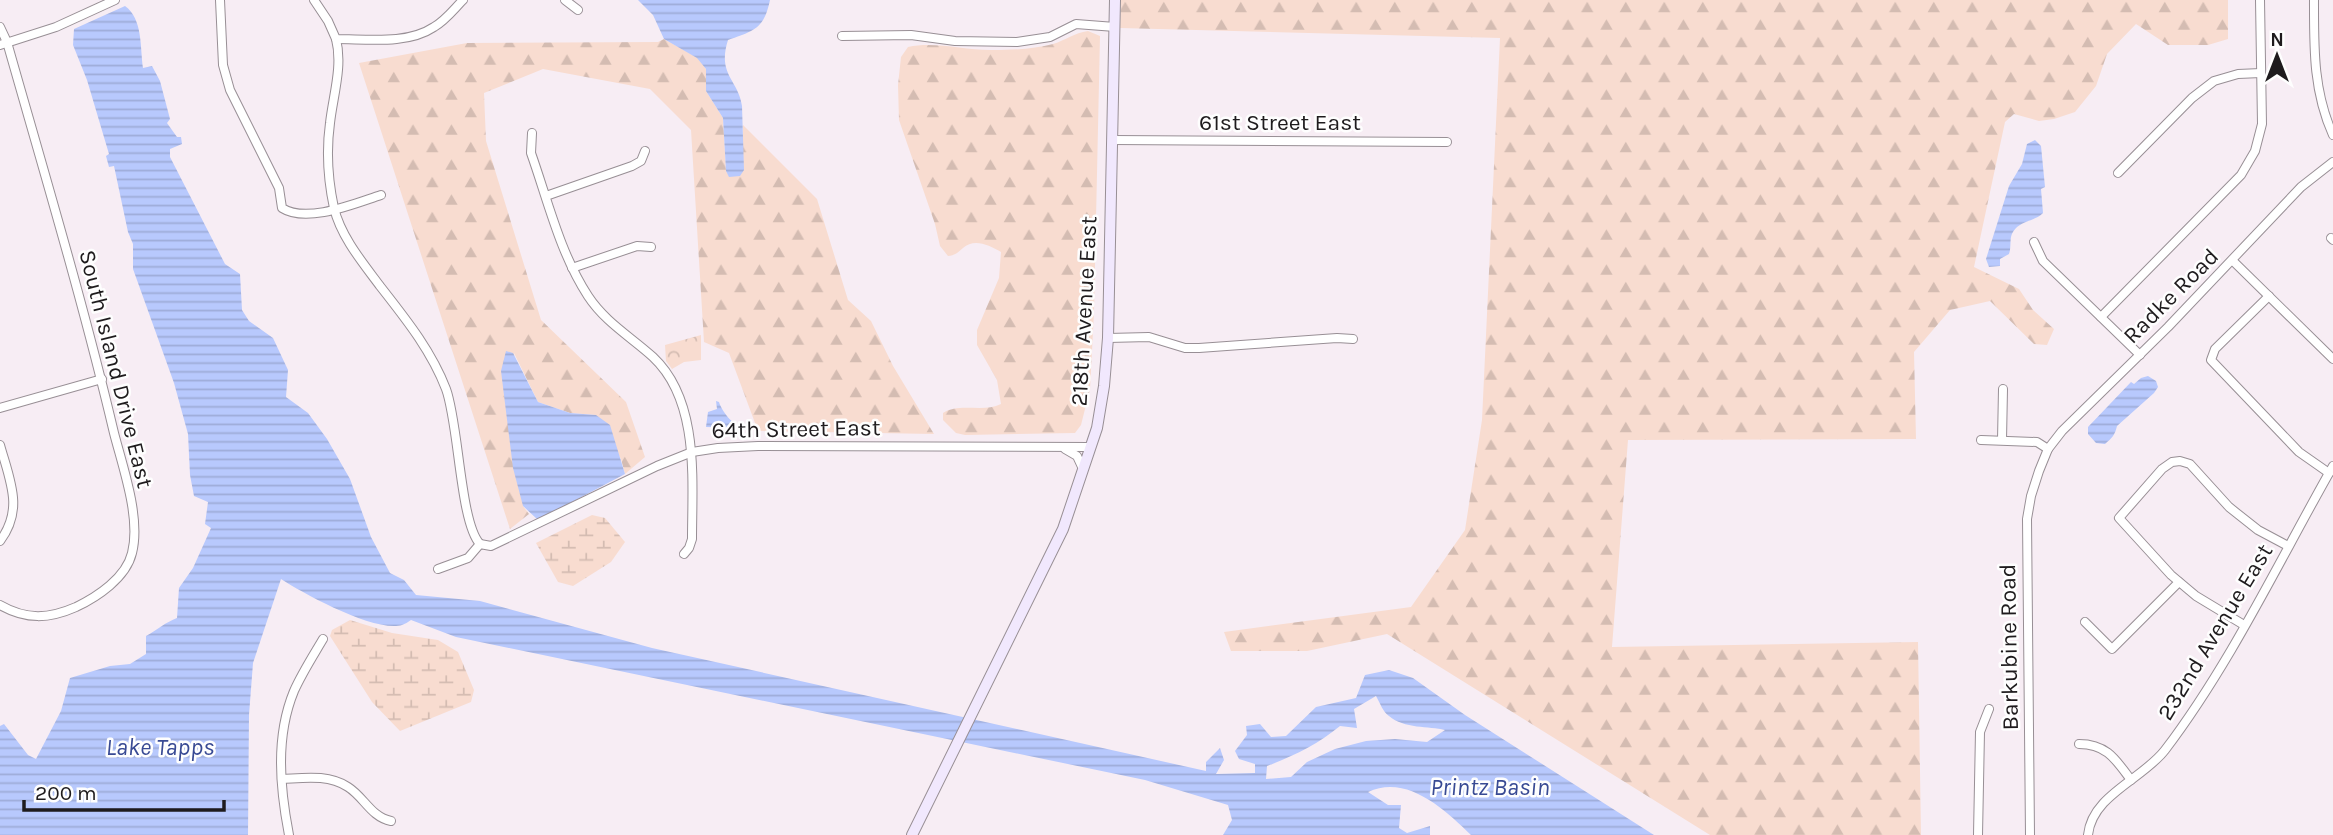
<svg xmlns="http://www.w3.org/2000/svg" width="2333" height="835" viewBox="0 0 2333 835" font-family="Karla,sans-serif">
	<style>
		.forest { fill: url(#forest-firs) }
		.wetland { fill: url(#wetland-marsh) }
		.park { fill: url(#park-crowns) }
		.water { fill: url(#water-rules); fill-rule: evenodd }
		.lines { fill: none; stroke-linecap: round; stroke-linejoin: round }
		.street-casing { stroke: #988f95; stroke-width: 10 }
		.secondary-casing { stroke: #988f95; stroke-width: 12 }
		.street { stroke: #fff; stroke-width: 8 }
		.secondary { stroke: #f1e8fd; stroke-width: 10 }
		.labels { text-anchor: middle; dominant-baseline: central; stroke-width: 5; stroke-linejoin: round; paint-order: stroke }
		.street-label { font-size: 23px; fill: #1e1b1d; stroke: #fefefe }
		.water-label { font-size: 24px; font-style: italic; fill: #384a94; stroke: #fefefe }
	</style>
	<defs>
		<pattern id="forest-firs" width="22" height="20" patternUnits="userSpaceOnUse" patternTransform="scale(1.75)"><rect width="22" height="20" fill="#f8dcd0"/><path d="M5 1l3.5 6h-7zM16 11l3.5 6h-7z" fill="#d4bcb2"/></pattern>
		<pattern id="wetland-marsh" width="20" height="14" patternUnits="userSpaceOnUse" patternTransform="scale(1.75)"><rect width="20" height="14" fill="#f8dcd0"/><path d="M1 5h8M5 5V1M11 12h8M15 12V8" fill="none" stroke="#d4bcb2"/></pattern>
		<pattern id="park-crowns" width="20" height="18" patternUnits="userSpaceOnUse" patternTransform="scale(1.75)"><rect width="20" height="18" fill="#f8dcd0"/><path d="M2 6a3 3 0 1 1 6 0M12 15a3 3 0 1 1 6 0" fill="none" stroke="#d4bcb2"/></pattern>
		<pattern id="water-rules" width="6" height="5" patternUnits="userSpaceOnUse" patternTransform="scale(1.75)"><rect width="6" height="5" fill="#b8c9fd"/><path d="M0 2.5h6" fill="none" stroke="#9eacd8"/></pattern>
	</defs>
	<rect width="100%" height="100%" fill="#f7edf4"/>
	<g class="forest">
		<polygon points="1121,0 2228,0 2228,39 2208,45 2168,45 2136,24 2107,54 2096,86 2075,112 2054,119 2039,121 2014,114 2005,122 1974,267 2019,289 2033,310 2054,329 2047,345 2034,344 1990,301 1950,310 1914,352 1916,439 1628,440 1612,647 1918,642 1921,835 1710,835 1387,634 1307,651 1231,651 1224,632 1411,607 1465,530 1482,420 1500,38 1120,28"/>
		<path d="M1088,31L1100,36L1094,312L1090,389L1081,425L1075,433L965,435L956,433L943,420V413C959,402 983,413 1001,404L997,380L977,345V330L999,278L1001,252C989,245 974,238 963,248C957,253 956,255 948,256L940,246L935,224L899,120L898,85L901,57L908,47C936,41 966,51 994,50C1013,50 1035,49 1053,44C1066,40 1074,33 1088,31Z"/>
		<polygon points="664,39 698,58 706,69 706,91 723,118 726,171 729,176 743,170 743,125 817,199 848,300 871,321 893,366 934,434 758,431 729,353 704,342 691,130 650,89 543,69 484,93 486,141 541,320 626,402 645,457 625,474 621,459 596,415 570,413 538,402 514,353 523,506 529,514 510,529 359,63 467,43 658,42"/>
	</g>
	<g class="wetland">
		<polygon points="592,515 605,518 625,542 611,562 573,586 558,582 536,543"/>
		<polygon points="350,620 392,633 438,640 458,652 474,690 471,702 400,731 372,702 330,636 332,630"/>
	</g>
	<polygon class="park" points="701,335 701,360 684,362 672,369 666,361 665,345"/>
	<g class="water">
		<path d="M638,0H770C764,29 754,31 728,40C717,75 738,79 742,106L744,170L740,176L729,177L726,171L723,118L706,91V69L697,58L664,39L653,15Z"/>
		<path d="M125,6C143,19 140,47 143,68L152,66L160,81L170,119L167,123L177,137H181L182,144L170,149V157L225,264L240,274L242,310L249,321L273,338L288,370L286,397L308,413L327,439L350,479L371,537L390,573L404,580L416,595L480,601L652,648L1206,771V762L1220,748L1224,760L1216,774L1255,773V764L1239,759L1235,751L1247,735L1246,726L1260,724L1271,737L1286,736L1316,707L1356,698L1365,675L1389,670L1413,678L1465,715L1654,835H1471C1444,809 1407,774 1368,792L1388,805H1401L1399,828L1407,833L1430,826V835H1223L1232,820L1228,805L1145,780L456,637L411,620C408,622 405,624 402,625C376,633 304,594 281,579L253,663L249,715L248,835H0V726L4,724L28,755L36,759L61,711L70,678L110,666L130,664L146,654V636C157,630 166,622 177,618L179,588L193,568L211,528L205,524L208,502L194,496L190,475L188,434L174,383L133,269V244L128,232L114,166L109,167L106,156L109,154L87,80L73,45L74,29ZM1376,696C1380,703 1383,712 1389,716C1404,729 1429,726 1445,730L1427,742L1395,739L1366,741L1335,749L1307,762L1291,777L1266,779L1267,766C1294,756 1318,744 1340,726L1357,728L1354,709Z"/>
		<path d="M2035,140L2041,146L2045,187L2041,189L2043,213C2033,223 2016,220 2011,237C2010,242 2011,249 2009,254L2000,259V266L1989,267L1986,259L2009,186L2022,164L2027,144Z"/>
		<polygon points="506,351 513,353 538,402 570,413 596,415 610,425 625,474 538,520 523,506 513,468 501,371"/>
		<path d="M2148,376L2156,381L2158,387L2154,393L2117,426C2115,435 2112,438 2105,444L2096,443L2088,434V427L2131,382L2134,384L2141,378Z"/>
		<path d="M716,401L719,402C722,412 733,425 743,428L706,427L708,412L717,409Z"/>
	</g>
	<g class="lines">
		<g class="street-casing">
			<g id="street">
				<path d="M220,0L223,65L230,90L279,188L282,208C307,224 356,203 381,195"/>
				<path d="M314,0L328,21L336,39C367,39 407,45 434,27C446,20 454,9 463,0"/>
				<polyline points="565,0 578,10"/>
				<path d="M2314,0C2314,47 2313,91 2333,135"/>
				<path d="M0,27L7,42C44,172 83,302 114,433C123,468 141,518 132,553C126,578 97,597 76,607C49,619 26,620 0,605"/>
				<polyline points="842,36 911,35 955,41 1017,42 1050,37 1076,24 1115,27"/>
				<path d="M336,39C343,66 333,96 330,123C326,152 328,180 334,208C341,237 363,263 380,286C405,318 431,350 446,389C459,424 460,523 480,544"/>
				<polyline points="0,45 56,27 115,0"/>
				<path d="M532,133L531,153C548,201 560,253 588,296C605,322 631,337 653,357C700,401 692,481 692,539L689,548L684,554"/>
				<polyline points="1112,140 1447,142"/>
				<polyline points="2118,173 2192,98 2214,81 2238,74 2261,73"/>
				<polyline points="546,196 632,166 641,161 645,151"/>
				<polyline points="2331,238 2333,240"/>
				<polyline points="2034,242 2043,261 2140,355"/>
				<polyline points="2233,261 2333,359"/>
				<polyline points="572,268 637,246 651,247"/>
				<polyline points="2269,296 2215,349 2211,360 2299,452 2329,473"/>
				<polyline points="2101,317 2241,175 2255,151 2262,124 2260,0"/>
				<polyline points="1108,338 1149,337 1185,348 1199,348 1337,338 1353,339"/>
				<polyline points="0,408 102,379"/>
				<polyline points="1981,440 2037,442 2048,449"/>
				<polyline points="2002,440 2003,389"/>
				<path d="M0,445C10,481 24,509 0,541"/>
				<polyline points="1065,449 1077,456 1083,469"/>
				<polyline points="438,569 468,558 480,544 491,546 657,466 692,452 718,448 758,446 1091,447"/>
				<polyline points="2085,622 2112,649 2179,582"/>
				<polyline points="2244,625 2196,596 2171,575 2119,518 2162,469 2172,462 2180,461 2190,464 2229,507 2258,530 2288,546"/>
				<path d="M2079,744C2107,744 2116,760 2131,780"/>
				<path d="M282,779C304,778 328,774 348,787C364,797 371,817 391,821"/>
				<path d="M289,835C280,788 275,737 294,691C302,673 313,656 323,639"/>
				<polyline points="1978,835 1980,732 1989,709"/>
				<polyline points="2030,835 2027,519 2031,496 2039,471 2048,449 2062,431 2168,327 2301,187 2333,162"/>
				<path d="M2088,835C2092,795 2143,779 2165,750C2231,663 2279,561 2333,466"/>
			</g>
		</g>
		<g class="secondary-casing">
			<polyline id="secondary" points="912,835 1063,529 1097,428 1104,386 1108,338 1115,0"/>
		</g>
		<use href="#street" class="street"/>
		<use href="#secondary" class="secondary"/>
	</g>
	<g class="labels">
		<g class="street-label">
			<text x="1280" y="122">61st Street East</text>
			<text transform="translate(2171 296) rotate(-45)">Radke Road</text>
			<text transform="translate(1084 311) rotate(-87)">218th Avenue East</text>
			<text transform="translate(116 369) rotate(76)">South Island Drive East</text>
			<text transform="translate(796 429) rotate(-1)">64th Street East</text>
			<text transform="translate(2215 632) rotate(-59)">232nd Avenue East</text>
			<text transform="translate(2009 647) rotate(-91)">Barkubine Road</text>
		</g>
		<g class="water-label">
			<text x="160" y="747">Lake Tapps</text>
			<text x="1490" y="787">Printz Basin</text>
		</g>
	</g>
	<g transform="translate(2277 56)" stroke="#fefefe" stroke-width="5" paint-order="stroke">
	<path d="M0-5L12 26L0 18L-12 26Z" fill="#1e1b1d"/>
	<text y="-10" font-size="19" font-weight="bold" text-anchor="middle" fill="#1e1b1d">N</text>
	</g>
	<path d="M24 800v10h200v-10" fill="none" stroke="#1e1b1d" stroke-width="3.5"/>
	<text x="35" y="800" font-size="21" fill="#1e1b1d" stroke="#fefefe" stroke-width="5" paint-order="stroke">200 m</text>
</svg>
